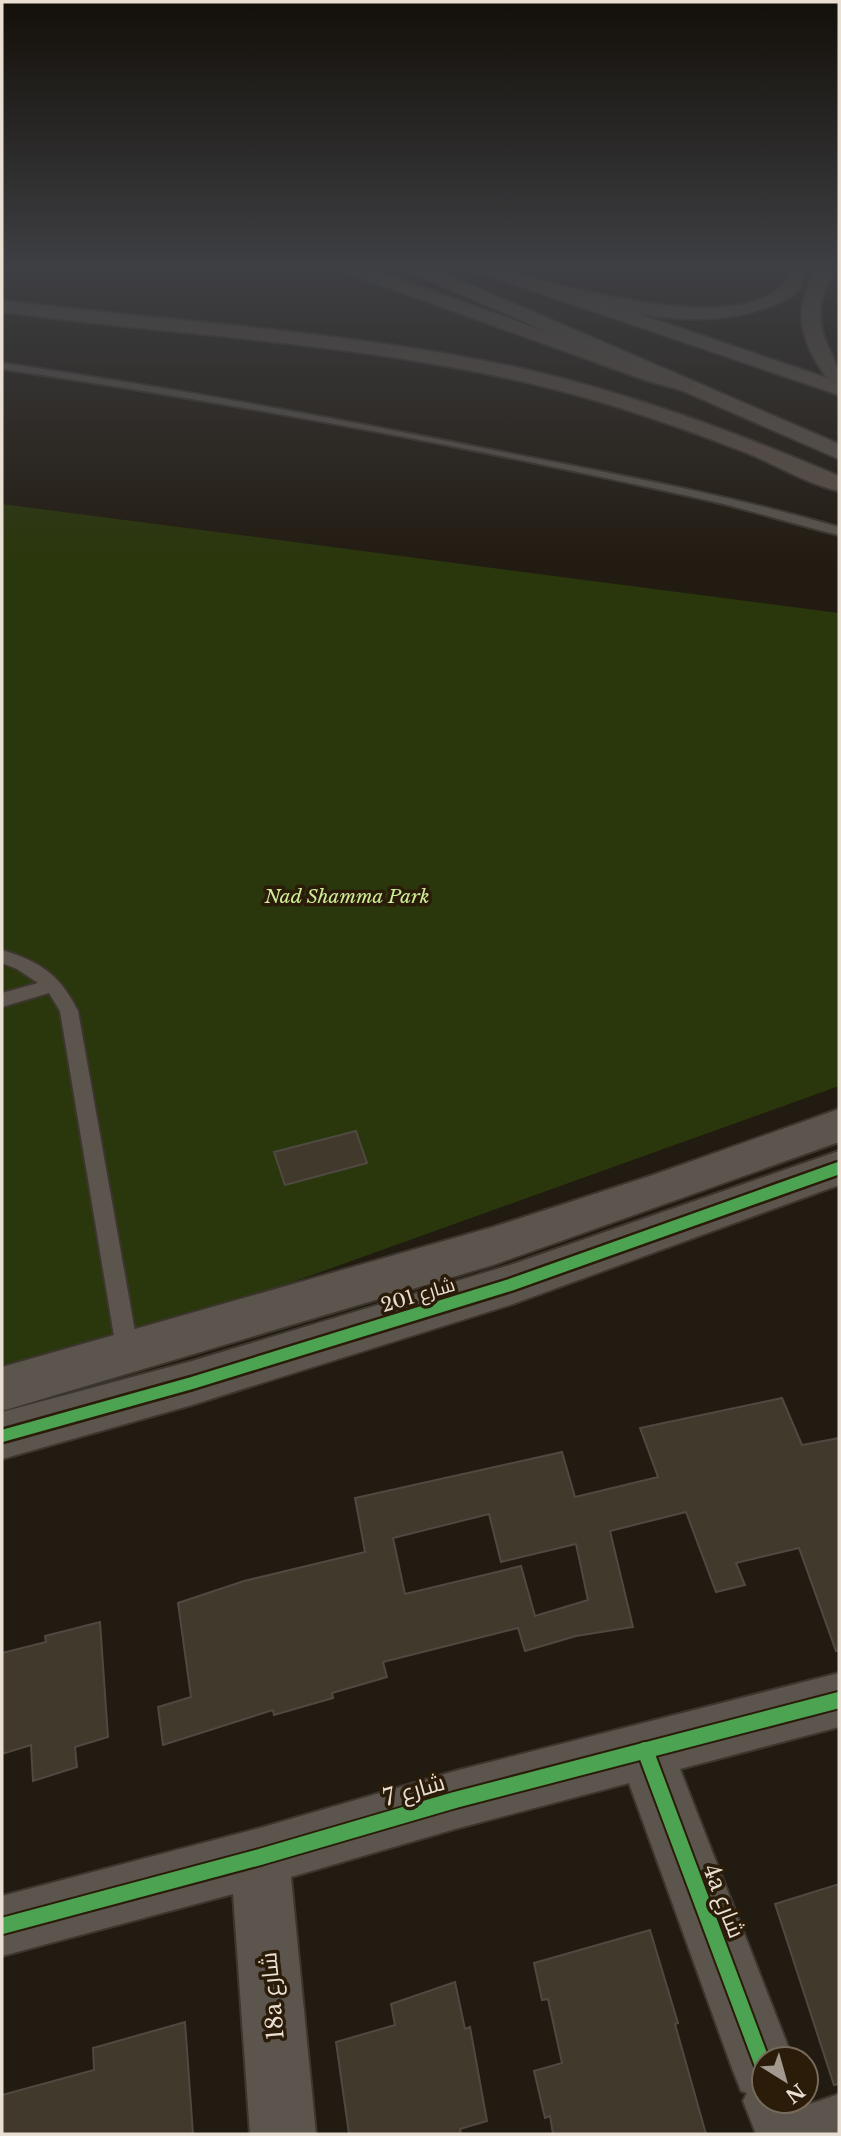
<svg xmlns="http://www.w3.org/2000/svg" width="841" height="2136" viewBox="0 0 841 2136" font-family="'Libre Baskerville',Cairo,serif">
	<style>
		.green { fill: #2a360b }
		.building { fill: #41392c; stroke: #4f4941; stroke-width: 2; fill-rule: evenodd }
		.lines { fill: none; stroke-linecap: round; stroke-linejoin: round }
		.lane-casing { stroke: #3c362f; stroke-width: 4 }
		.street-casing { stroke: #3c362f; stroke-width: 4 }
		.secondary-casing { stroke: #3c362f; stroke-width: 4 }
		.primary-casing { stroke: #3c362f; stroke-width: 4 }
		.highway-casing { stroke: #3c362f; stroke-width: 4 }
		.lane { fill: #5b554d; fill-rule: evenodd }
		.street { fill: #5b554d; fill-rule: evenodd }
		.secondary { fill: #5b554d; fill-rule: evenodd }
		.primary { fill: #5f564c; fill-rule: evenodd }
		.highway { fill: #5e5248; fill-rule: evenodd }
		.cycleway-far1-casing { stroke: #2a1c09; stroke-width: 17 }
		.cycleway-casing { stroke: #2a1c09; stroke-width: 20 }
		.cycleway-far1 { stroke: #4ca352; stroke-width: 12 }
		.cycleway { stroke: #4ca352; stroke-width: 16 }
		.labels { text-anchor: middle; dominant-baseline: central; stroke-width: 7; stroke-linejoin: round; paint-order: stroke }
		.park-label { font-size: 19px; font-style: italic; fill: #cded97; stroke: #2a1c09 }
		.street-label { font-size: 19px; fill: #e9dfd3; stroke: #2a1c09 }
		.near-street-label { font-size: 23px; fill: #e9dfd3; stroke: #2a1c09 }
	</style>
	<rect width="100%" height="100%" fill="#221b11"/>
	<polygon class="green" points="2,504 839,613 839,1086 109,1348 2,1371"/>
	<g class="building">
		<polygon points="356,1131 367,1163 285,1185 274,1152"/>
		<path d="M782,1398L802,1445L839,1438V1651H836L799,1548L736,1563L745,1585L716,1592L686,1512L610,1531L633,1627L576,1636L525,1651L518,1628L383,1662L387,1677L332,1693L333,1698L274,1715L273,1710L163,1745L158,1707L191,1697L178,1603L244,1581L365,1552L355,1498L562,1452L575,1497L658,1477L640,1428ZM489,1514L501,1562L576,1544L588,1600L535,1616L521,1566L405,1594L393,1538Z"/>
		<polygon points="100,1622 108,1737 75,1747 77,1767 33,1781 31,1745 2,1754 2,1653 46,1642 45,1636"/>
		<polygon points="839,1884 839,2084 834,2085 775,1904"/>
		<polygon points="650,1930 678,2023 675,2024 706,2134 553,2134 550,2116 545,2118 534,2071 562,2063 548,1999 542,2000 534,1963"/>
		<polygon points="455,1982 465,2029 470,2027 487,2121 460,2129 461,2134 349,2134 336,2042 395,2025 391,2004"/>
		<polygon points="185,2022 193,2134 2,2134 2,2095 94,2070 93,2048"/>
	</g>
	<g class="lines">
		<g class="lane-casing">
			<g id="lane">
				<path d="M2,363C167,387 330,417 493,450C609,473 725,494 839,527V535C796,525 754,511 711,501C477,448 239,404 2,369Z"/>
				<path d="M2,950C41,962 60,975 78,1011L139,1354L136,1362L128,1365L120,1362L117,1354L60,1011L49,993L2,1007V993L38,983L17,969L2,963Z"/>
			</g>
		</g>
		<g class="street-casing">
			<polygon id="street" points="839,1673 839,1727 680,1769 793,2059 764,2059 764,2101 806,2101 806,2095 810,2104 839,2094 839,2134 756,2134 743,2101 747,2093 741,2091 732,2068 629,1783 455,1829 291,1877 316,2134 250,2134 233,1894 2,1956 2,1896 260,1828 455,1771"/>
		</g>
		<g class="secondary-casing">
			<g id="secondary">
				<polygon points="839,1109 839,1142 493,1265 2,1411 2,1367 493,1227 653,1175"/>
				<polygon points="839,1151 839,1185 510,1305 192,1405 2,1459 2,1412 192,1361 510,1265"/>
			</g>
		</g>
		<g class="primary-casing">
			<g id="primary">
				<polygon points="405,267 429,267 839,444 839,459 408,271"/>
				<polygon points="473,267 500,267 839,382 839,395 476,271"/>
			</g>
		</g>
		<g class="highway-casing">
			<g id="highway">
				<polygon points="339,267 365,267 662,373 692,381 695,385 692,389 685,391 648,381 342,271"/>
				<path d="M787,267H805C808,286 794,296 779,303C705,335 620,312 544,293L542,289L551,283C606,296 745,332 786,281Z"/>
				<path d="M819,267H837C820,291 815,316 827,344C834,360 840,368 839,385C828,383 823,372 817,363C797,330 796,298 819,267Z"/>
				<path d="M2,300C177,323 356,331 528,370C636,395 737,433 839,476V491C807,484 777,465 747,453C681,427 614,404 546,387C368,343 183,336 2,312Z"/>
			</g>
		</g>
		<use href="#lane" class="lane"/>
		<use href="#street" class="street"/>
		<use href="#secondary" class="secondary"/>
		<use href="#primary" class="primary"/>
		<use href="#highway" class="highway"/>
		<g class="cycleway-far1-casing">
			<polyline id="cycleway-far1" points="2,1436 192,1383 510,1285 839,1168"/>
		</g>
		<g class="cycleway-casing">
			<g id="cycleway">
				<polyline points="645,1750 764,2068"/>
				<polyline points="2,1926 260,1857 455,1800 839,1700"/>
			</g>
		</g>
		<use href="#cycleway-far1" class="cycleway-far1"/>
		<use href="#cycleway" class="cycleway"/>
	</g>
	<linearGradient id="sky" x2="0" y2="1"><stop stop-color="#130f09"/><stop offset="0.47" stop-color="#3e3f43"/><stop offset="1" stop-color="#3e3f43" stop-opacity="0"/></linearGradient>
	<rect width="841" height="566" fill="url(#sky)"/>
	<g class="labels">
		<g class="park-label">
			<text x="347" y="896">Nad Shamma Park</text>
		</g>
		<g class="street-label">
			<text transform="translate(418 1295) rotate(-17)">شارع 201</text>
		</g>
		<g class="near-street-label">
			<text transform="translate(414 1790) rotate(-16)">شارع 7</text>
			<text transform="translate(724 1901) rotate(69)">4a شارع</text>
			<text transform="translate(272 1996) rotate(-95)">18a شارع</text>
		</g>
	</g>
	<rect width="841" height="2136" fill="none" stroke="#e9dfd3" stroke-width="7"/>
	<g transform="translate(785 2080) rotate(143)"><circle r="33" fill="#2a1c09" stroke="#766a5a" stroke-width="2"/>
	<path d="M0-5L12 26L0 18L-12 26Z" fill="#a39a8f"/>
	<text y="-10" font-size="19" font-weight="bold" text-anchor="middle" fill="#e9dfd3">N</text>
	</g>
</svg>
